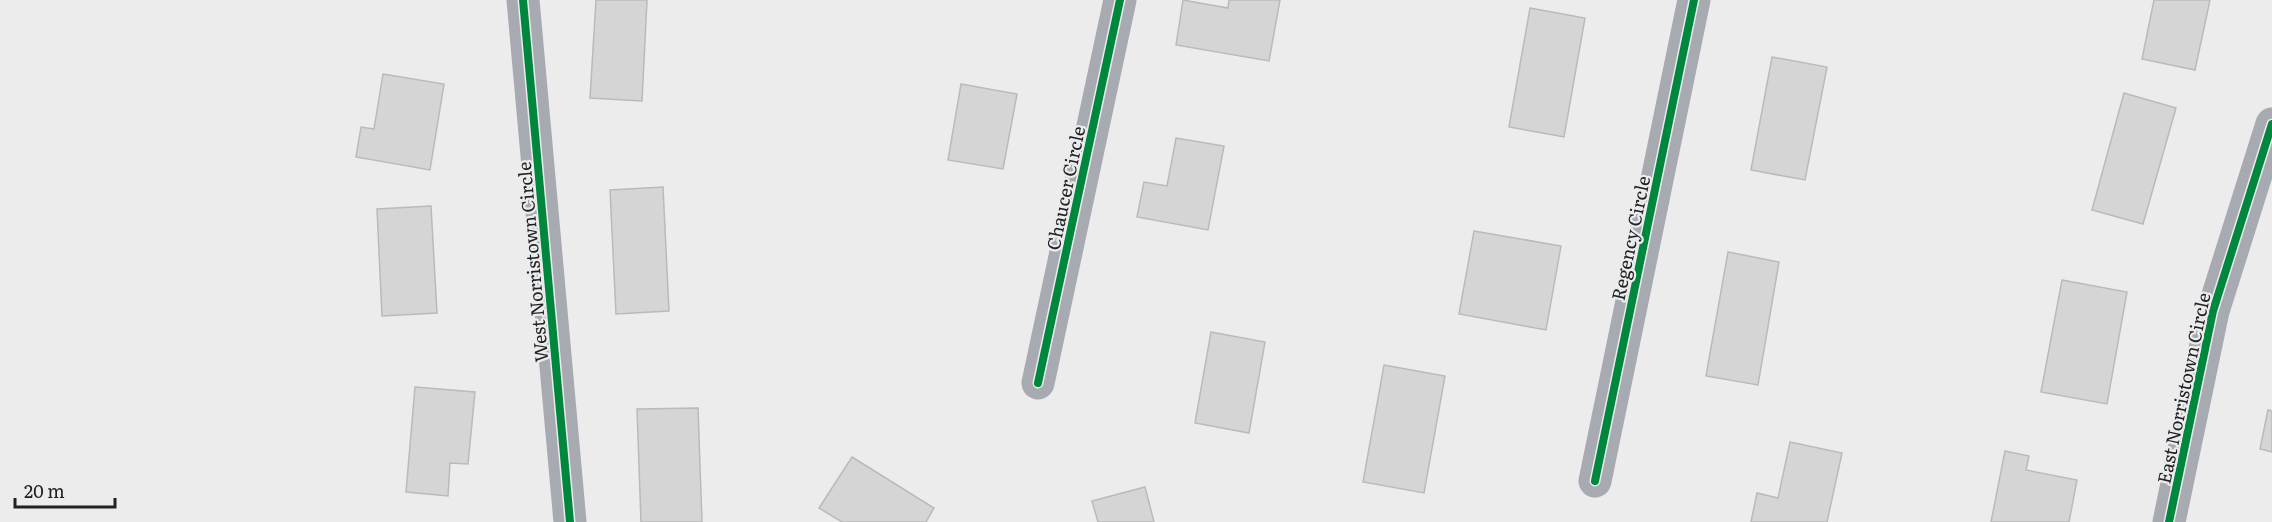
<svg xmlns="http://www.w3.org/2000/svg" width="2272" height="522" viewBox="0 0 2272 522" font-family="Literata,serif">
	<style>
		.building { fill: #d5d5d6; stroke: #bababa; stroke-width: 1.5 }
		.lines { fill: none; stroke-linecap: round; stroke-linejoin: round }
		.street { stroke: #a7aab0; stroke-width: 33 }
		.cycleway-casing { stroke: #ebecee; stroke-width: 11 }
		.cycleway { stroke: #00873e; stroke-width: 8 }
		.labels { text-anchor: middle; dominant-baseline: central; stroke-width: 4.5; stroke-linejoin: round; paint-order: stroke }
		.street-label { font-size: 18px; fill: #212121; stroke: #ebecee }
	</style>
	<rect width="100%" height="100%" fill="#ececed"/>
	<g class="building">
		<polygon points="596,0 647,0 642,101 590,98"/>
		<polygon points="1183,0 1228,8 1229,0 1280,0 1269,61 1176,45"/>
		<polygon points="2154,0 2210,0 2195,70 2142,59"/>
		<polygon points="1530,8 1585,18 1564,137 1509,127"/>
		<polygon points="1772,57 1827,67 1805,180 1751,170"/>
		<polygon points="383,74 444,84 430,170 356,157 361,127 374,129"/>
		<polygon points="961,84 1017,94 1003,169 948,160"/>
		<polygon points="2124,93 2176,108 2143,224 2092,210"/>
		<polygon points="1176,138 1224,146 1208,230 1137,217 1144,182 1167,186"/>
		<polygon points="663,187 669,311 616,314 610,190"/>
		<polygon points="431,206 437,313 382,316 377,209"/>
		<polygon points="1474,231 1561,246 1546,330 1459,314"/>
		<polygon points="1728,252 1779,262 1758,385 1706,376"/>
		<polygon points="2062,280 2127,292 2107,404 2041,392"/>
		<polygon points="1211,332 1265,342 1249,433 1195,423"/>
		<polygon points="1384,365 1445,376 1424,493 1363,482"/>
		<polygon points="415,387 475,392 468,464 450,463 448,496 406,492"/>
		<polygon points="698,408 702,522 641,522 637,409"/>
		<polygon points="2268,410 2272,411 2272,452 2260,449"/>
		<polygon points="1790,442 1842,453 1827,522 1751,522 1757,493 1778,498"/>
		<polygon points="2005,451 2029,456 2026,470 2077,480 2069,522 1991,522"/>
		<polygon points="852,457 934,508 926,522 842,522 819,508"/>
		<polygon points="1145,487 1154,522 1098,522 1092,501"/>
	</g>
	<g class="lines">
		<g class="street">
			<polyline points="523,0 570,522"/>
			<polyline points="1038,383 1120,0"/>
			<polyline points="1595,481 1694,0"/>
			<polyline points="2169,522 2213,311 2272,124"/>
		</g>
		<g class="cycleway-casing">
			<g id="cycleway">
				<polyline points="523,0 570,522"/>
				<polyline points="1038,383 1120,0"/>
				<polyline points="1595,481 1694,0"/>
				<polyline points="2169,522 2213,311 2272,124"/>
			</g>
		</g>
		<use href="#cycleway" class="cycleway"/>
	</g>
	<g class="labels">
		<g class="street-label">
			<text transform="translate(1065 188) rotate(-78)">Chaucer Circle</text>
			<text transform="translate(1630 238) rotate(-78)">Regency Circle</text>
			<text transform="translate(532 262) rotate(-95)">West Norristown Circle</text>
			<text transform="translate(2183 388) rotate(-78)">East Norristown Circle</text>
		</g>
	</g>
	<path d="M15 498v9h100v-9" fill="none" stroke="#212121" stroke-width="3"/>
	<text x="24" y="498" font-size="18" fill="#212121" stroke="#ebecee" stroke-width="4.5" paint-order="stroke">20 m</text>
</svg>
